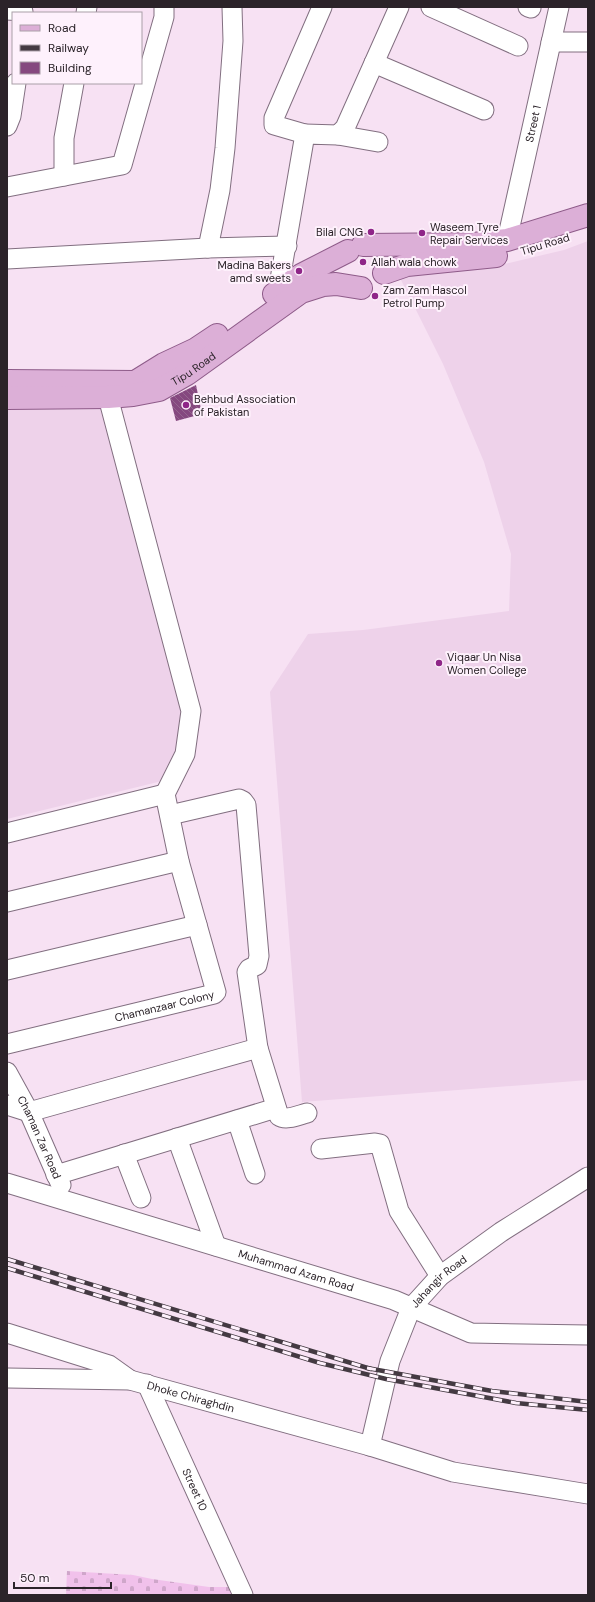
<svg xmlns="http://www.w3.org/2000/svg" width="595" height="1602" viewBox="0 0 595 1602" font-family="'DM Sans',sans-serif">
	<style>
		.built { fill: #eed2ea }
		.cemetery { fill: url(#cemetery-stones) }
		.building { fill: url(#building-back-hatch) }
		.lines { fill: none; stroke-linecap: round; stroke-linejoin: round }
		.minor-casing { stroke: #826f80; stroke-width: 21 }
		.major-casing { stroke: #8e5b89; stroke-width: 24 }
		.minor { stroke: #fff; stroke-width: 19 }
		.major { stroke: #dcafd7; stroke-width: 22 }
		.rail-casing { stroke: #443a42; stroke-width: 4.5 }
		.rail { stroke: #fef1fc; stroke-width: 3; stroke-dasharray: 9; stroke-linecap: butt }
		.poi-dot { fill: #8f2588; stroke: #fef1fc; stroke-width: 1.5 }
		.labels { text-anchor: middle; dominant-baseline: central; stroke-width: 4; stroke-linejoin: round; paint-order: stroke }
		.street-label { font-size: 11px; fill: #2b2329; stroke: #fef1fc }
		.poi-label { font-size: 11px; fill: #2b2329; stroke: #fef1fc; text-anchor: start }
	</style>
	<defs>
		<pattern id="cemetery-stones" width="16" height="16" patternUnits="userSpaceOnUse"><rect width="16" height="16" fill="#f1c1eb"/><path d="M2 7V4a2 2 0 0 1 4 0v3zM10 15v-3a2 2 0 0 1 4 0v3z" fill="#cfa6ca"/></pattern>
		<pattern id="building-back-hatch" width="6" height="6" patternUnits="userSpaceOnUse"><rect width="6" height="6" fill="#85487f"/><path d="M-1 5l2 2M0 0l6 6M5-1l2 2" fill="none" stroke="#94658f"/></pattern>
	</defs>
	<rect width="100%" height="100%" fill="#f7e1f3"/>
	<g class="built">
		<polygon points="588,241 588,1080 302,1102 270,692 308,634 363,630 509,611 511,554 484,462 443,364 396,270 483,269 564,250"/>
		<polygon points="101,406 184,722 166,780 7,819 7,407"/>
	</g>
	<polygon class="cemetery" points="67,1571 133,1575 152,1579 209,1587 230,1587 234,1595 66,1595"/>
	<polygon class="building" points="196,385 202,414 176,421 170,398"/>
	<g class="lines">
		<g class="minor-casing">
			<g id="minor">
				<polyline points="232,7 233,41 225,148 220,190 208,248 287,246"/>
				<polyline points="431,7 518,46"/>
				<polyline points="528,7 531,8"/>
				<polyline points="7,10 23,11 23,13"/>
				<polyline points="86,13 87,7"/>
				<polyline points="551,42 588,42"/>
				<polyline points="374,63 484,110"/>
				<polyline points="7,126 11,116 16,83"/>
				<polyline points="305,134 274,125 274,118 322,7"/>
				<polyline points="338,135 378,142"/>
				<polyline points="64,176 64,138 74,83"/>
				<polyline points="7,187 122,165 164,17 164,7"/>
				<path id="s1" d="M507,240L559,7"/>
				<polyline points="7,259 208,248"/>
				<polyline points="278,291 305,134 338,135 345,128 399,7"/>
				<polyline points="108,397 191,711 185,754 165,794"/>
				<path d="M170,815L239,799L243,801L246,805L259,956L257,965L249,969L247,972L258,1048L279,1116C286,1121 299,1115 307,1113"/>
				<polyline points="7,833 165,794"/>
				<polyline points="7,902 179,861"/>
				<polyline points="7,970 197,925"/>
				<path id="s2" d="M7,1044L214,994L216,992L179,861L165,794"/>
				<path id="s3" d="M7,1072L29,1112L61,1185"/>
				<polyline points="7,1105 29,1112 258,1048"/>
				<polyline points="237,1120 255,1174"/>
				<polyline points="177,1138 216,1246"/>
				<polyline points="321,1149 375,1143 380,1144 399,1211 440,1276"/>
				<polyline points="124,1154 141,1198"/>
				<polyline points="56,1175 276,1108"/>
				<path id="s4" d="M7,1183L394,1300L471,1333L588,1335"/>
				<polyline points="7,1333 109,1365 130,1380"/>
				<path id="s5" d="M7,1378L130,1380L370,1446L453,1472L588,1494"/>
				<path id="s6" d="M147,1384L243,1595"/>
				<path id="s7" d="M370,1446L390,1361L411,1308L440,1276L501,1232L588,1177"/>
			</g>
		</g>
		<g class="major-casing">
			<g id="major">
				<polyline points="363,245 474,244 507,240 588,215"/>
				<polyline points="384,273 407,265 496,256"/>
				<polyline points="274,294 301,275 348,251"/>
				<polyline points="7,381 135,382 164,364 196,349 217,335"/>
				<path id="s8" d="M7,398L108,397L133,395L159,390L187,374L301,292L323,285L336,284L361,288"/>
			</g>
		</g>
		<use href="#minor" class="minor"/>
		<use href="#major" class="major"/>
		<g class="rail-casing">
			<g id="rail">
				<polyline points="7,1259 371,1369"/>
				<polyline points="7,1268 320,1363 386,1379 516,1403 588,1410"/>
				<polyline points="367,1368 492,1391 588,1402"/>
			</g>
		</g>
		<use href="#rail" class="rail"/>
	</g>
	<g class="poi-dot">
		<circle cx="371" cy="232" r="4"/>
		<circle cx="422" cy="233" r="4"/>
		<circle cx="363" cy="262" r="4"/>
		<circle cx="299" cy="271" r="4"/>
		<circle cx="375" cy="296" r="4"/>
		<circle cx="186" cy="405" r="4"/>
		<circle cx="439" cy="663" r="4"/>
	</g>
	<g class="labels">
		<g class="street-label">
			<text stroke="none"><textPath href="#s1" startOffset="119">Street 1</textPath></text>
			<text transform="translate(545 244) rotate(-17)">Tipu Road</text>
			<text stroke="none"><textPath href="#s8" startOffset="193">Tipu Road</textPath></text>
			<text stroke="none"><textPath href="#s2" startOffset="162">Chamanzaar Colony</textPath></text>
			<text stroke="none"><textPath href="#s3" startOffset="73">Chaman Zar Road</textPath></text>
			<text stroke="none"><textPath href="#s4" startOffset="302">Muhammad Azam Road</textPath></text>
			<text stroke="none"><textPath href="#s7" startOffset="183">Jahangir Road</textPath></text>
			<text stroke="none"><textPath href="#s5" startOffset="186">Dhoke Chiraghdin</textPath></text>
			<text stroke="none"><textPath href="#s6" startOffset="116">Street 10</textPath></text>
		</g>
		<g class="poi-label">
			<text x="430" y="227">Waseem Tyre<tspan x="430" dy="13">Repair Services</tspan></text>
			<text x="363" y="232" text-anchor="end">Bilal CNG</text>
			<text x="371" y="262">Allah wala chowk</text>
			<text x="291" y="265" text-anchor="end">Madina Bakers<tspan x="291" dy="13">amd sweets</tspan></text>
			<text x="383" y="290">Zam Zam Hascol<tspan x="383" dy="13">Petrol Pump</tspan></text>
			<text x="194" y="399">Behbud Association<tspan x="194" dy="13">of Pakistan</tspan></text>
			<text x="447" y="657">Viqaar Un Nisa<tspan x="447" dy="13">Women College</tspan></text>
		</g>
	</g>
	<rect width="595" height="1602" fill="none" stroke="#2b2329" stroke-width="16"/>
	<rect x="12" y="12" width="130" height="72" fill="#fef1fc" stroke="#aa9fa8"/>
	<rect x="20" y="25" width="20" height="6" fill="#dcafd7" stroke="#aa9fa8"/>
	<text x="48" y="32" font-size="12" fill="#2b2329">Road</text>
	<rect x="20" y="45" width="20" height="6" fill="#443a42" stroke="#aa9fa8"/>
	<text x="48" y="52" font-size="12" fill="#2b2329">Railway</text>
	<rect x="20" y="62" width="20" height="12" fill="#85487f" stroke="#aa9fa8"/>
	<text x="48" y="72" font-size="12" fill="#2b2329">Building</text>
	<path d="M14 1582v6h97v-6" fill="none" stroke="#2b2329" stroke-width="2"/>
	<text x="20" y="1582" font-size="12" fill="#2b2329" stroke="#fef1fc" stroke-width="3" paint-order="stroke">50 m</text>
</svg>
